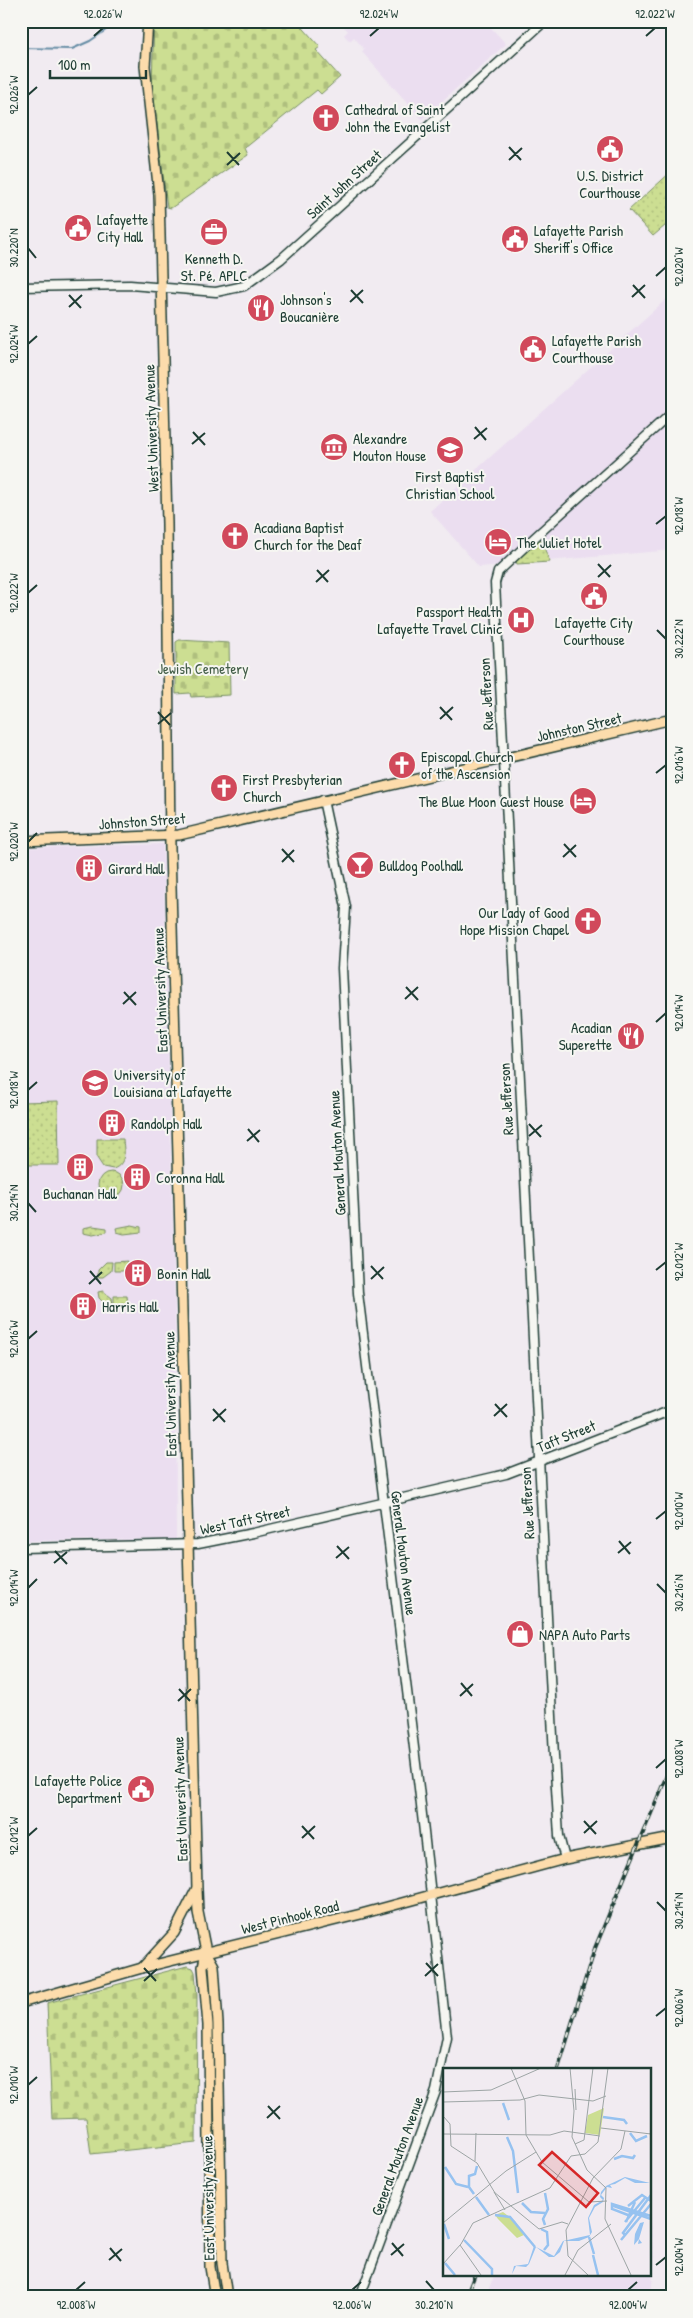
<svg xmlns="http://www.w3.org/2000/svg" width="693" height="2318" viewBox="0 0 693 2318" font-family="'Patrick Hand',sans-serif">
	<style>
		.built { fill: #ebdef0 }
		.green { fill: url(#green-dots); stroke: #768e63 }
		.cemetery { fill: url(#cemetery-stones); stroke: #768e63 }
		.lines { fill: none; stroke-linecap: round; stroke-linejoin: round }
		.stream { stroke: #668da5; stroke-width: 2 }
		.minor-casing { stroke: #1f3d34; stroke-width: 11 }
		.major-casing { stroke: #1f3d34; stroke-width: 12 }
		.minor { stroke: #f6f6f2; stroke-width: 8 }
		.major { stroke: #fcdcac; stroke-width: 9 }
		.rail-casing { stroke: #1f3d34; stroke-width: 4 }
		.rail { stroke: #f6f6f2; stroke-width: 2; stroke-dasharray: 5.5; stroke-linecap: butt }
		.ticks { fill: none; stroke: #1f3d34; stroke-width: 2 }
		.labels { text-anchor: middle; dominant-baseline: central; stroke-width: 4; stroke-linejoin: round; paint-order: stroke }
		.poi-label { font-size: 15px; fill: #1f3d34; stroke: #f6f6f2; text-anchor: start }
		.street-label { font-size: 15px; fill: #1f3d34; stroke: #f6f6f2 }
		.park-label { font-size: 15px; fill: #425d47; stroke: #f6f6f2 }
		.inset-river { fill: none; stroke: #96c2f0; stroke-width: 2.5 }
		.inset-road { fill: none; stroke: #9da5a5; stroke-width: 1 }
		.view { fill: #d62828; fill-opacity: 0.15; stroke: #d62828; stroke-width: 2.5 }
		.inset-edge { fill: none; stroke: #1f3d34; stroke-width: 2.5 }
		.neatline { fill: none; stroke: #1f3d34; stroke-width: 2 }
		.ticks-label { font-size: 12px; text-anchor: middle; fill: #1f3d34 }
	</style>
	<defs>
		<pattern id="green-dots" width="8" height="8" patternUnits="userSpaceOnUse" patternTransform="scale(1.25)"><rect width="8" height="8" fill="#ccde92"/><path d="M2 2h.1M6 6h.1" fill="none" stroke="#afbf7e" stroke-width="1.8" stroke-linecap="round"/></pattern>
		<pattern id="cemetery-stones" width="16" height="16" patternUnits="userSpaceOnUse" patternTransform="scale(1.25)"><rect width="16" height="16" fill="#ccde92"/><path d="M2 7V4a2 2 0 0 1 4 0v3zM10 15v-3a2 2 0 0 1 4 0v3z" fill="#afbf7e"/></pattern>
	</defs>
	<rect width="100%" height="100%" fill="#f1ebf1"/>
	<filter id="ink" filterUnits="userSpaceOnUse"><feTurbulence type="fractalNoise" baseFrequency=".02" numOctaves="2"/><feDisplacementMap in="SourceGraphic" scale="10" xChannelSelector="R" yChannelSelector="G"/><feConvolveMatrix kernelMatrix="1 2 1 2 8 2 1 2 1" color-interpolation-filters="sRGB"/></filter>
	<g filter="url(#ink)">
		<g class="built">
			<polygon points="339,21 485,21 506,44 422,119 362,52 364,49 354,37 350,41 344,35 348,31"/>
			<polygon points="672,294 672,550 479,567 430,511"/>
			<polygon points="163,844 175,1318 176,1539 21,1541 21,848"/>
			<polygon points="649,2213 654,2260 651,2297 485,2297 495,2274 649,2274"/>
		</g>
		<g class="green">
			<polygon points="672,171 672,220 653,236 629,210"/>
			<polygon points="540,538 550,562 517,564 516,561"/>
			<polygon points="58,1101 59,1165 21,1165 21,1102"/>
			<path d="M123,1139C124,1151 127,1164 113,1169L103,1167L97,1158V1139Z"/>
			<circle cx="111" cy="1185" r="13"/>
			<polygon points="132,1225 141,1227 141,1232 124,1234 117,1232 116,1228"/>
			<polygon points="93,1226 107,1228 107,1232 93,1235 83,1233 83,1228"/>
			<polygon points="127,1261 127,1271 114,1271 114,1262"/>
			<polygon points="106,1262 112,1262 111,1271 103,1277 98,1277 98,1270"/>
			<polygon points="103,1291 112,1298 113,1306 107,1306 99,1298 98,1292"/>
			<polygon points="114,1296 127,1296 128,1305 114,1306"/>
		</g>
		<g class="cemetery">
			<polygon points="154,21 297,21 320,47 316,50 340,77 321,94 317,90 245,148 248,155 171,208 167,207 152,83"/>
			<polygon points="179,640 229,643 230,695 191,697 190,693 176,694 176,642"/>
			<polygon points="187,1966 193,1968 195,1972 197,1995 196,2143 91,2154 86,2118 52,2119 47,2003"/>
		</g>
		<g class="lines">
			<polyline class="stream" points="21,48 72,49 90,41 119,21"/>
			<g class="minor-casing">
				<g id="minor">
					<polyline points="21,287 130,285 216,292 244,286 281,259 545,21"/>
					<polyline points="323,800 346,907 342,968 358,1293 419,1788 447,2037 436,2091 360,2297"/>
					<polyline points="21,1548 198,1544 253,1533 506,1474 672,1410"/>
					<polyline points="565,1859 559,1836 554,1756 495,583 498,572 534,538 672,413"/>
				</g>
			</g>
			<g class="major-casing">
				<g id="major">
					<polyline points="148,21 145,66 159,194 167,524 170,848 197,1889 198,1912 206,1952 214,1966 218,2024 222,2263 227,2297"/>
					<polyline points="21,841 179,835 672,719"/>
					<polyline points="206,1952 203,1967 208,2025 210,2267 215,2297"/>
					<polyline points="142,1968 174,1933 196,1890"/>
					<polyline points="21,2003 142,1968 361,1914 565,1859 672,1838"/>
				</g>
			</g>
			<use href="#minor" class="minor"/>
			<use href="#major" class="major"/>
			<g class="rail-casing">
				<g id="rail">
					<polyline points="558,2069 595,1948 672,1763"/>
					<polyline points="466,2297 475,2274"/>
				</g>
			</g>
			<use href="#rail" class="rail"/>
		</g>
	</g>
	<path class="ticks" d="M94,36L103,28M370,36L379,28M646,36L655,28M28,95L37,87M509,147L521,160M227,152L239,165M509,160L522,148M227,165L240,153M28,248L36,258M656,276L666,267M633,285L645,298M351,290L363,303M69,295L81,308M632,297L645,285M350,302L363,290M69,307L82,295M28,344L37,336M475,427L486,440M193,432L205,445M474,439L487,428M192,444L205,433M656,524L666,516M598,564L610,577M317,570L328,582M598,577L611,565M316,582L329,570M28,593L37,585M657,630L666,639M440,707L452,720M158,712L170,725M440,719L453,707M158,724L171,713M656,773L666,765M28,842L37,833M564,844L576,857M282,849L294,862M563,857L576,845M282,862L294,850M406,987L418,1000M124,992L136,1005M405,999L418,987M123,1004L136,992M656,1022L666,1013M28,1090L37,1082M529,1124L541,1137M248,1129L259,1142M529,1136L542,1125M247,1141L260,1130M28,1203L36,1212M371,1266L383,1279M656,1270L666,1262M90,1271L101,1284M371,1279L384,1267M89,1284L102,1272M28,1339L37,1331M495,1404L507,1417M213,1409L225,1422M494,1416L507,1404M213,1421L226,1409M656,1519L666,1511M619,1541L630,1554M337,1546L349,1559M55,1551L67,1564M618,1553L631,1542M336,1558L349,1547M54,1563L67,1552M657,1584L666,1593M28,1588L37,1579M461,1683L472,1696M179,1689L190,1701M460,1696L473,1684M178,1701L191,1689M656,1768L666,1759M584,1821L596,1834M302,1826L314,1839M584,1833L597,1821M28,1836L37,1828M302,1838L315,1826M657,1902L666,1911M426,1963L438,1976M144,1968L156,1981M425,1976L438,1964M144,1981L157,1969M656,2016L666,2008M28,2085L37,2077M268,2106L280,2119M267,2118L280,2106M392,2243L403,2256M110,2248L121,2261M391,2255L404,2244M109,2260L122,2249M656,2265L666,2257M426,2281L434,2290M76,2290L85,2282M352,2290L361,2282M628,2290L637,2282"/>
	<defs>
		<g id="church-disc" transform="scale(1.4375)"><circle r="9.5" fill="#d1495b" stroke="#f6f6f2"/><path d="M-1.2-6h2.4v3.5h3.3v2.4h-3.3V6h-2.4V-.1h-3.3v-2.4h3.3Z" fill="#fff"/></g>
		<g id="civic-disc" transform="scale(1.4375)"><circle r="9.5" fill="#d1495b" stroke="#f6f6f2"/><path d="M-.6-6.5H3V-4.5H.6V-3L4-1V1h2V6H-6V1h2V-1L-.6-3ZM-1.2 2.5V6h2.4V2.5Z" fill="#fff"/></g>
		<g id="office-disc" transform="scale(1.4375)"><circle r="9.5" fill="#d1495b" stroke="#f6f6f2"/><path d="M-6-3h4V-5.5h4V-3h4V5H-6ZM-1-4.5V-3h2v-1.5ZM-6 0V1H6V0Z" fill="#fff"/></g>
		<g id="restaurant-disc" transform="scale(1.4375)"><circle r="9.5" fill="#d1495b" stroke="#f6f6f2"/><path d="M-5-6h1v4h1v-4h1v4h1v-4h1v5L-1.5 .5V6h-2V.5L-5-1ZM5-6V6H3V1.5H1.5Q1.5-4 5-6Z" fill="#fff"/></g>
		<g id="museum-disc" transform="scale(1.4375)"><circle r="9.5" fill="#d1495b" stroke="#f6f6f2"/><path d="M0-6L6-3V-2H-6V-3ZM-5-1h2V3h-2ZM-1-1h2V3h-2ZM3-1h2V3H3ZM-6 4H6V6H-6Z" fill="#fff"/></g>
		<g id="school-disc" transform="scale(1.4375)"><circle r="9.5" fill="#d1495b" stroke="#f6f6f2"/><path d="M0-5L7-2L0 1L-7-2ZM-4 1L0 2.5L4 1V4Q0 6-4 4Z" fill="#fff"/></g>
		<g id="hotel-disc" transform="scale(1.4375)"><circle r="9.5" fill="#d1495b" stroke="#f6f6f2"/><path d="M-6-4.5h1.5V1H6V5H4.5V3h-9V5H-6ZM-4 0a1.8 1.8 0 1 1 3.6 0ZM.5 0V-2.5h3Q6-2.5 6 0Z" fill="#fff"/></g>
		<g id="hospital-disc" transform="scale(1.4375)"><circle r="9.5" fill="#d1495b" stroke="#f6f6f2"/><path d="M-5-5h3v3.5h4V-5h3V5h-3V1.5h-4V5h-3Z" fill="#fff"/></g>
		<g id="bar-disc" transform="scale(1.4375)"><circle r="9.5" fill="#d1495b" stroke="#f6f6f2"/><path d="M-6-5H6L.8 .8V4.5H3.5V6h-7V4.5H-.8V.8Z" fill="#fff"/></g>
		<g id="building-disc" transform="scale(1.4375)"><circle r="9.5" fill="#d1495b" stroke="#f6f6f2"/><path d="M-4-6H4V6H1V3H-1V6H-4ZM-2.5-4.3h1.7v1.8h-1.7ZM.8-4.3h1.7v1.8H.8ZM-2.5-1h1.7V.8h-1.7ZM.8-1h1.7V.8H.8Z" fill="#fff"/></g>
		<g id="university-disc" transform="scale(1.4375)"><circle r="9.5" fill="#d1495b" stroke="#f6f6f2"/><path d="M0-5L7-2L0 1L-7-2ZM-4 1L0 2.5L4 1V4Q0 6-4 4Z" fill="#fff"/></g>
		<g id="shop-disc" transform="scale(1.4375)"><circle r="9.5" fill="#d1495b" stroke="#f6f6f2"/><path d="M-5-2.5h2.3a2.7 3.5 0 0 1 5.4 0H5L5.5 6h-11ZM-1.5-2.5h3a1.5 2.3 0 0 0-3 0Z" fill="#fff"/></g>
	</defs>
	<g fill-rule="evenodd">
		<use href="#church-disc" x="326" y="118"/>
		<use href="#civic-disc" x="610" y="149"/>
		<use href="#civic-disc" x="78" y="228"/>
		<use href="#office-disc" x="214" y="232"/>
		<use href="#civic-disc" x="515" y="239"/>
		<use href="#restaurant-disc" x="261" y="308"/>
		<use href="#civic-disc" x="533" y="349"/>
		<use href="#museum-disc" x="334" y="447"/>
		<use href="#school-disc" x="450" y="450"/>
		<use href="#church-disc" x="235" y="536"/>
		<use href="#hotel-disc" x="498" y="542"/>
		<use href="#civic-disc" x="594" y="596"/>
		<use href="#hospital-disc" x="521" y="620"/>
		<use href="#church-disc" x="402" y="765"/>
		<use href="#church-disc" x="224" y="788"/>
		<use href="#hotel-disc" x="583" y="801"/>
		<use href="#bar-disc" x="360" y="865"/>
		<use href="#building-disc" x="89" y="868"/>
		<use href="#church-disc" x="588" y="921"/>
		<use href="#restaurant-disc" x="631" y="1036"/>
		<use href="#university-disc" x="95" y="1083"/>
		<use href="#building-disc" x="112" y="1123"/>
		<use href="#building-disc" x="80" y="1167"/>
		<use href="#building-disc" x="137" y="1177"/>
		<use href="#building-disc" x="138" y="1273"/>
		<use href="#building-disc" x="83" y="1306"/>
		<use href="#shop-disc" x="520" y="1634"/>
		<use href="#civic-disc" x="141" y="1789"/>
	</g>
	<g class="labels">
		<g class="poi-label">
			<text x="345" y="109">Cathedral of Saint<tspan x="345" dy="17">John the Evangelist</tspan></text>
			<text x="610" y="175" text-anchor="middle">U.S. District<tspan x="610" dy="17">Courthouse</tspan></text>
			<text x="97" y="219">Lafayette<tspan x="97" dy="17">City Hall</tspan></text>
			<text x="534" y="230">Lafayette Parish<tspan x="534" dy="17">Sheriff's Office</tspan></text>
			<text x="214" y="258" text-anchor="middle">Kenneth D.<tspan x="214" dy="17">St. Pé, APLC</tspan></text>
			<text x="280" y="299">Johnson's<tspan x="280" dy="17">Boucanière</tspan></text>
			<text x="552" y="340">Lafayette Parish<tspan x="552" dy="17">Courthouse</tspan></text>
			<text x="353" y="438">Alexandre<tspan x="353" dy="17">Mouton House</tspan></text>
			<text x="450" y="476" text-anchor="middle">First Baptist<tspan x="450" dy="17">Christian School</tspan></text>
			<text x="254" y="527">Acadiana Baptist<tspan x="254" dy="17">Church for the Deaf</tspan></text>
			<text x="517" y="542">The Juliet Hotel</text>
			<text x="502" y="611" text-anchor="end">Passport Health<tspan x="502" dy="17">Lafayette Travel Clinic</tspan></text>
			<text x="594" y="622" text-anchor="middle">Lafayette City<tspan x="594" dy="17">Courthouse</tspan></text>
			<text x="421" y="756">Episcopal Church<tspan x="421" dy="17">of the Ascension</tspan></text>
			<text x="243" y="779">First Presbyterian<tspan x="243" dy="17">Church</tspan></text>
			<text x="564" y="801" text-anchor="end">The Blue Moon Guest House</text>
			<text x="379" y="865">Bulldog Poolhall</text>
			<text x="108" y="868">Girard Hall</text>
			<text x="569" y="912" text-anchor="end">Our Lady of Good<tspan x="569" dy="17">Hope Mission Chapel</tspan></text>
			<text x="612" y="1027" text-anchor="end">Acadian<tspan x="612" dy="17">Superette</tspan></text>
			<text x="114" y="1074">University of<tspan x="114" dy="17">Louisiana at Lafayette</tspan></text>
			<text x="131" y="1123">Randolph Hall</text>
			<text x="156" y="1177">Coronna Hall</text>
			<text x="80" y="1193" text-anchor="middle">Buchanan Hall</text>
			<text x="157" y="1273">Bonin Hall</text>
			<text x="102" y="1306">Harris Hall</text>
			<text x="539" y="1634">NAPA Auto Parts</text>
			<text x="122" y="1780" text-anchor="end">Lafayette Police<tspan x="122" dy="17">Department</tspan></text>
		</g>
		<g class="street-label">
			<text transform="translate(344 184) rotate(-42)">Saint John Street</text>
			<text transform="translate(151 428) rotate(-92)">West University Avenue</text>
			<text transform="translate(486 694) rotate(-93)">Rue Jefferson</text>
			<text transform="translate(579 727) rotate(-13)">Johnston Street</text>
			<text transform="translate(142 821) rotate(-4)">Johnston Street</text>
			<text transform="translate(160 990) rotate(-92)">East University Avenue</text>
			<text transform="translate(506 1099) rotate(-93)">Rue Jefferson</text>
			<text transform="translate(337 1153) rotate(-93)">General Mouton Avenue</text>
			<text transform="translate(170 1394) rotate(-91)">East University Avenue</text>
			<text transform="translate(566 1436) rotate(-22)">Taft Street</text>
			<text transform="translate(527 1503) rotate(-93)">Rue Jefferson</text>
			<text transform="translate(245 1520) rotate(-12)">West Taft Street</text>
			<text transform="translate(404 1553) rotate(83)">General Mouton Avenue</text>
			<text transform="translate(180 1799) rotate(-92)">East University Avenue</text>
			<text transform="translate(290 1917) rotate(-14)">West Pinhook Road</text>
			<text transform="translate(397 2156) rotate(-70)">General Mouton Avenue</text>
			<text transform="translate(208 2198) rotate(-91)">East University Avenue</text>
		</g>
		<g class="park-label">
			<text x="203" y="668">Jewish Cemetery</text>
		</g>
	</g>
	<g transform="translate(443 2068)">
		<rect width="208" height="208" fill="#f1ebf1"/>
		<path d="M161,40L157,67L142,65L145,47ZM60,144L72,153L81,167L74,170L55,151L52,147Z" fill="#ccde92"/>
		<path d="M182,109L207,115H192L182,110L172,116L167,117L169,120L164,119L158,127L161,130L160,134L152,139L146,150L149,164L146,169L136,173H121L117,184L111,189H106L93,179L86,196L83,199L73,198L69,206L71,198L85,196L91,178L111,188L120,173L147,167L145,150L151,137L160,132L157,129L158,124L163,118ZM201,154L196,171L199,175L195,176L196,171L191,177L192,166L197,155Z" fill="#96c2f0"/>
		<path class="inset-river" d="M60,35L66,52M160,49L181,52L184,56M187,65L193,73L204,68M64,69L70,83L75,125M171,91L179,88L190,90L192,87M2,99L13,116L25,119M31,126L26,119V108L32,106L34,98M33,129L46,147M79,135L88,144L102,145M168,137L208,151M185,138L199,127L208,133M52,147L67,149L92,179M185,147L169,141V136L208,148M182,154L202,130M183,154L192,134M1,156L6,171M102,157L100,151L105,141L102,125M98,161L104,164L105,177L101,182M182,167L180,165L208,127M146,169L151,186M21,172L49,201V207M178,172L208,136M150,187L155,207M2,195L12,207"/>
		<path class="inset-road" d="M68,0L82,33L83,67L99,94L146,134L164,133M127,0L131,43L129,69L144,102L163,120L162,151L188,207M132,21L133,42M0,24L48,22L98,0M0,34L77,32L96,27L150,33L163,28M0,48L7,56L8,78L34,95L52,125M158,60L208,66M0,66L107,67L121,63L157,68M132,76L141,72L150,0M32,93L33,65M51,124L96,161L119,154L125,156M51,124L62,142M0,155L63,103L93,84M17,177L38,207M0,196L18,176L30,155L107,120L128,88L142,86L155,74L165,0M122,207L135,182L168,156M145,207L125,188L123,162L150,110L178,81L182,63"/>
		<path class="view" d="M109,84L155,125L143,139L96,97Z"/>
		<rect width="208" height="208" class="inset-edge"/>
	</g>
	<rect width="693" height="2318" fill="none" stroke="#f6f6f2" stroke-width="55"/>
	<path d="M50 70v8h96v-8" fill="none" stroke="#1f3d34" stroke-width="2.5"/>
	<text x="58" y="70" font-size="15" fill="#1f3d34" stroke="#f6f6f2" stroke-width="4" paint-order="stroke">100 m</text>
	<rect x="28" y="28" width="638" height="2262" class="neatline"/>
	<g class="ticks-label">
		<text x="103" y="18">92.026°W</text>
		<text x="379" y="18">92.024°W</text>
		<text x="655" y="18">92.022°W</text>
		<text transform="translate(14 95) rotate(-90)" y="4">92.026°W</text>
		<text transform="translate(14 248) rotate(-90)" y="4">30.220°N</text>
		<text transform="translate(679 267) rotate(-90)" y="4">92.020°W</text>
		<text transform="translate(14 344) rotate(-90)" y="4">92.024°W</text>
		<text transform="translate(679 516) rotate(-90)" y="4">92.018°W</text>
		<text transform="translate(14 593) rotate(-90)" y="4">92.022°W</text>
		<text transform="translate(679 639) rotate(-90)" y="4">30.222°N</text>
		<text transform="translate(679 765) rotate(-90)" y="4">92.016°W</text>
		<text transform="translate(14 842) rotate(-90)" y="4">92.020°W</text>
		<text transform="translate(679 1013) rotate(-90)" y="4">92.014°W</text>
		<text transform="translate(14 1090) rotate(-90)" y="4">92.018°W</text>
		<text transform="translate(14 1203) rotate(-90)" y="4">30.214°N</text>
		<text transform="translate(679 1262) rotate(-90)" y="4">92.012°W</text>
		<text transform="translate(14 1339) rotate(-90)" y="4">92.016°W</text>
		<text transform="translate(679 1511) rotate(-90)" y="4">92.010°W</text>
		<text transform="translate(14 1588) rotate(-90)" y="4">92.014°W</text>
		<text transform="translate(679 1593) rotate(-90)" y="4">30.216°N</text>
		<text transform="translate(679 1759) rotate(-90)" y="4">92.008°W</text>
		<text transform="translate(14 1836) rotate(-90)" y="4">92.012°W</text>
		<text transform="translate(679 1911) rotate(-90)" y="4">30.214°N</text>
		<text transform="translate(679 2008) rotate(-90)" y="4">92.006°W</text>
		<text transform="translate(14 2085) rotate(-90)" y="4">92.010°W</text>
		<text transform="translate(679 2257) rotate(-90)" y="4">92.004°W</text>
		<text x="76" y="2309">92.008°W</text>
		<text x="352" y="2309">92.006°W</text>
		<text x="434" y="2309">30.210°N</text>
		<text x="628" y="2309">92.004°W</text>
	</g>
</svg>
